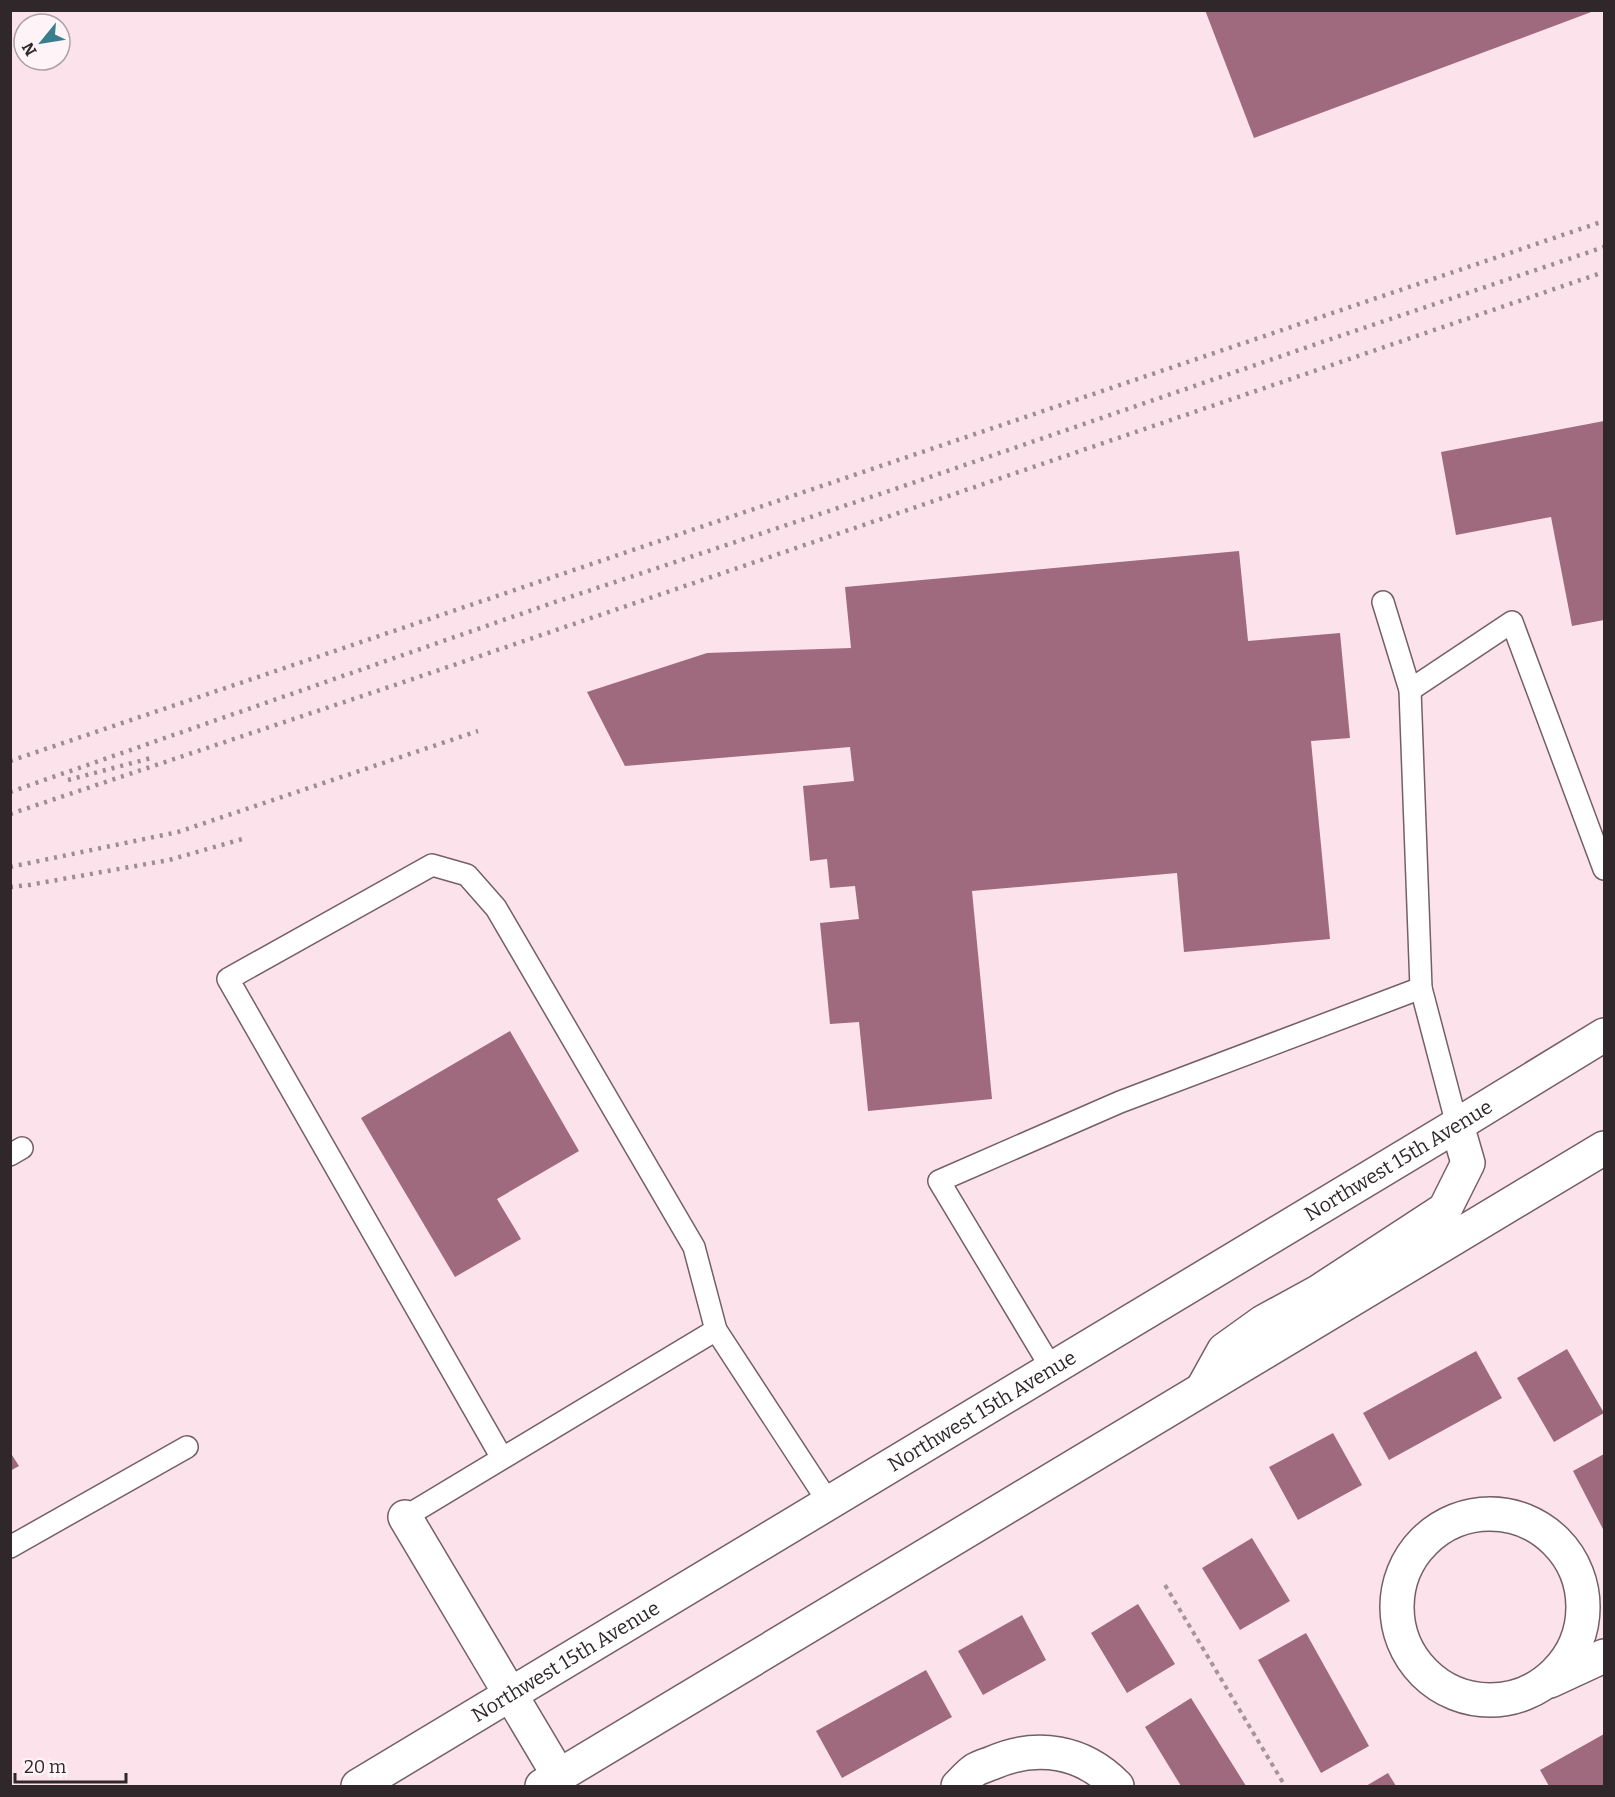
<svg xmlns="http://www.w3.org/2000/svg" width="1615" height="1797" viewBox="0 0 1615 1797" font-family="Bitter,serif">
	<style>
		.building { fill: #9f697e }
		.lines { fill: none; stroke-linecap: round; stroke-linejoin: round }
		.service-casing { stroke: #755f67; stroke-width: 24 }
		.minor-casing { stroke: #755f67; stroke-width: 36 }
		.tertiary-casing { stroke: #755f67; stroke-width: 36 }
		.path { stroke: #a8959b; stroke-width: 4; stroke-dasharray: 4.5 4.5; stroke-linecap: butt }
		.service { stroke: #fff; stroke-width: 21 }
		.minor { stroke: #fff; stroke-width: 33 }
		.tertiary { stroke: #fff; stroke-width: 33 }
		.rail { stroke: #9f8c92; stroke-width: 4.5; stroke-dasharray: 3 6; stroke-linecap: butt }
		.labels { text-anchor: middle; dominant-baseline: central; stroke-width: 6; stroke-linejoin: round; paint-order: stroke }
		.street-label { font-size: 20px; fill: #30272a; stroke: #fef4f7 }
	</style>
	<rect width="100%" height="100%" fill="#fce2ea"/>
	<g class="building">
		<polygon points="1205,10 1594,10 1594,11 1254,138"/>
		<polygon points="1604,421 1604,620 1572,626 1551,517 1456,535 1441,452"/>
		<polygon points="1239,551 1248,641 1340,633 1350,738 1311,741 1330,939 1184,952 1177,873 972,891 992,1099 868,1111 859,1022 830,1024 820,923 859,919 855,886 830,888 827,859 810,861 803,786 854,781 850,747 625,766 587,692 707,653 851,648 845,587"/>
		<polygon points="510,1031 579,1151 497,1199 521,1239 455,1277 361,1118"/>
		<polygon points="1567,1349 1604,1413 1554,1442 1517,1378"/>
		<polygon points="1476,1351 1502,1398 1389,1460 1363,1413"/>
		<polygon points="1333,1433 1362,1485 1298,1520 1269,1467"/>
		<polygon points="10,1452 19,1466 10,1471"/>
		<polygon points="1604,1454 1604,1531 1573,1471"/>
		<polygon points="1252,1538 1290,1601 1240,1630 1202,1568"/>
		<polygon points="1138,1604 1175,1664 1127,1693 1091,1633"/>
		<polygon points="1022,1615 1046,1660 983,1695 958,1651"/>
		<polygon points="1306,1633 1369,1746 1321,1773 1258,1660"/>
		<polygon points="926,1670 952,1717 842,1778 816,1731"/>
		<polygon points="1191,1698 1246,1786 1181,1786 1145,1727"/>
		<polygon points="1604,1734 1604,1786 1549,1786 1540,1770"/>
		<polygon points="1388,1773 1396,1786 1366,1786"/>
	</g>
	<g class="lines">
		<g class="service-casing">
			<g id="service">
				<polyline points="1383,602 1410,690 1421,988 1457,1125"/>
				<polyline points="1410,690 1512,622 1604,869"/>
				<polyline points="10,1155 22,1148"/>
				<polyline points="1052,1369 939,1181 1120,1102 1421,988"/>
				<polyline points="502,1458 228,979 432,865 467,875 496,908 694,1247 716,1330 829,1503"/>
				<polyline points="405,1517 716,1330"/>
				<polyline points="10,1547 187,1447"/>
			</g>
		</g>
		<g class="minor-casing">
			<g id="minor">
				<circle cx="1490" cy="1607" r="93"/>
				<polyline points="405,1517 559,1776"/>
				<polyline points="1550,1681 1604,1656"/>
				<path d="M958,1786C963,1781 969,1774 975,1770C980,1767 987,1765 992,1763C1037,1743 1083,1751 1117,1786"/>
			</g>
		</g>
		<g class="tertiary-casing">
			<g id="tertiary">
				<polyline points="1204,1386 1224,1350 1263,1322 1318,1292 1445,1209 1468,1163 1457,1125"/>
				<path id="s1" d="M358,1786L1457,1125L1604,1035"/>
				<polyline points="542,1786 1604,1148"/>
			</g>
		</g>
		<polyline class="path" points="1165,1585 1285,1786"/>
		<use href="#service" class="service"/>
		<use href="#minor" class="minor"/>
		<use href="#tertiary" class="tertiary"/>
		<g class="rail">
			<polyline points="10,761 1604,221"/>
			<polyline points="68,780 155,757"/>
			<polyline points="10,792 558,601 898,488 1328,340 1604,247"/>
			<polyline points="10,814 401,683 1604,272"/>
			<polyline points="10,867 178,832 478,731"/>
			<polyline points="10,887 29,885 169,860 246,838"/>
		</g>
	</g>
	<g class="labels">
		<g class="street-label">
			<text stroke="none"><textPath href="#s1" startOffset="1214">Northwest 15th Avenue</textPath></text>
			<text stroke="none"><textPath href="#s1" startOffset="728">Northwest 15th Avenue</textPath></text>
			<text stroke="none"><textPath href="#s1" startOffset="242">Northwest 15th Avenue</textPath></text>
		</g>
	</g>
	<rect width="1615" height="1797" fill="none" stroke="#30272a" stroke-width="24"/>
	<g transform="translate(42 42) rotate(240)"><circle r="28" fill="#fef4f7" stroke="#aca2a5" stroke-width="1.5"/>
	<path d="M0-4.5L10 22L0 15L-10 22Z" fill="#397e8c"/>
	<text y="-9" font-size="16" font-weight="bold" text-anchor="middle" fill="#30272a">N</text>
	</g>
	<path d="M15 1773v9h111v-9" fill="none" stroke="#30272a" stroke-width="3"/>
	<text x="24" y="1773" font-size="18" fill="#30272a" stroke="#fef4f7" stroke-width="4.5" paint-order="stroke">20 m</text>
</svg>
